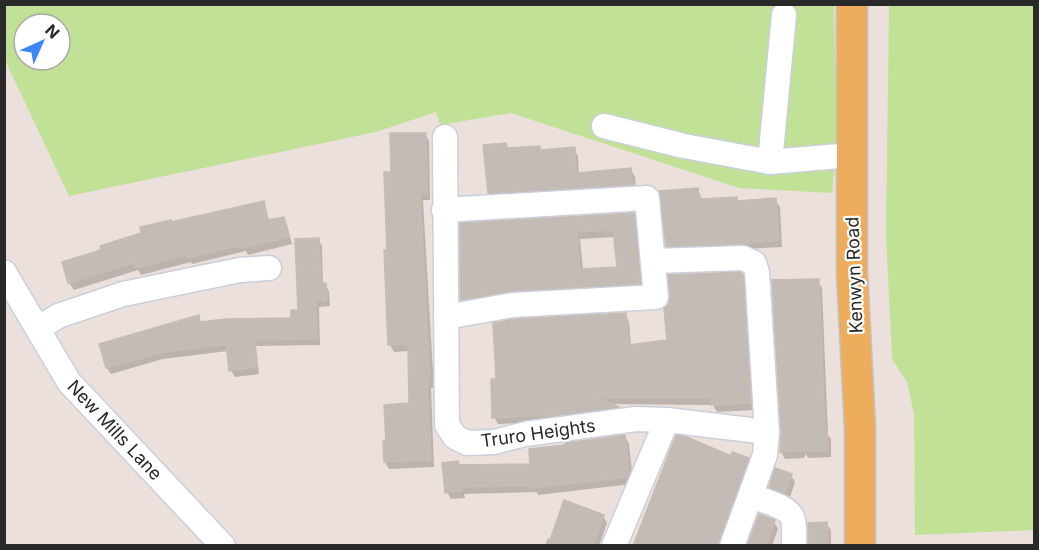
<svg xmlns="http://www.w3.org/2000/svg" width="1039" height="550" viewBox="0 0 1039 550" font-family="Inter,sans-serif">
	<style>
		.green { fill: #c1e197; fill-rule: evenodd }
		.shadow { fill: #0003; fill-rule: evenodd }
		.building { fill: #c3bcb6; stroke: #c6bcb4; stroke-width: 1.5; fill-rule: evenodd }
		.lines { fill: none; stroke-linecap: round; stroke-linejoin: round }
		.minor-casing { stroke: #c9d0db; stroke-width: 27 }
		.major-casing { stroke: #c3c3c3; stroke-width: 33 }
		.minor { stroke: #fff; stroke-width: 24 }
		.major { stroke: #eeac5d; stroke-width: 30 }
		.labels { text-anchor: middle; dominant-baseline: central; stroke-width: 4.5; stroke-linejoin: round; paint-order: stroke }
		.street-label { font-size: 18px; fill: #292929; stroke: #fff }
	</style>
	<rect width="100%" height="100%" fill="#ebe0db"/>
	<g class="green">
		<path d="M4,5H834L837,143L832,193L739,188L511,113L440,125L436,112L376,132L69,196L5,60ZM24,24H60V60H24Z"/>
		<polygon points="889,5 1034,5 1034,530 915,535 914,414 907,382 892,359 886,235"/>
	</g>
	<g class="shadow">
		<polygon points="425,134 429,141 430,200 423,200 433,372 433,388 431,388 434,467 389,469 385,462 388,442 410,404 409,351 394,352 390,345 388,251 393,174"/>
		<polygon points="505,145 508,149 539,147 542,152 574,149 578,156 579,174 631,170 635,177 636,191 494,200 489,193"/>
		<polygon points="698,189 702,201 736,199 738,203 775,200 780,207 782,247 671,253 667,246"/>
		<polygon points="263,202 270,222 283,218 287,225 292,244 248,255 246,251 192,264 191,262 141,275 138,270 74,290 69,283 103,251 171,224"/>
		<path d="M633,215L637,222L644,290L466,307L462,300L461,225ZM615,237L618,269L583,270L580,239Z"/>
		<polygon points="318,239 322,246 323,285 325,285 329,291 330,306 319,307 320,345 256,346 259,374 235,377 231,370 228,351 163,359 111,374 107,368 198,316 202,324 292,320 299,311"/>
		<polygon points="742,275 746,282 754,410 717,412 713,405 609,404 617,408 621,414 566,421 498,424 494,417 625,314 629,322 631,346 668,342"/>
		<polygon points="818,281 822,288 828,435 831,439 831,457 808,458 806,454 804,458 785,459 781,452"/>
		<polygon points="625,436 629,444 633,481 631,484 538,495 537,492 464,494 465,498 451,499 447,492 460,467 532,466"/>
		<polygon points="731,458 748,459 752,467 722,546 634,546"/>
		<polygon points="791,475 795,482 789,500 774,494 770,487"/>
		<polygon points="603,516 607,523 599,546 545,546 548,538 551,539"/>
		<polygon points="774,522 778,529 772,546 749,546"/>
		<polygon points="826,523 831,530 831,546 810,546"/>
	</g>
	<g class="building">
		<polygon points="390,133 426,133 427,193 420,193 429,364 430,381 427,381 431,460 384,462 383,441 386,441 384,405 409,403 408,344 388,345 384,250 387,250 384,172 391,172"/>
		<polygon points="506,143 507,148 540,146 540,150 575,147 576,173 631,168 633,185 488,193 483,145"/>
		<polygon points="698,188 699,199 737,197 737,201 776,198 779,240 740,244 666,246 659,191"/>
		<polygon points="264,201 268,220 284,217 289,237 242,248 242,245 187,258 186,255 135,268 134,263 68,283 62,262 101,250 100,246 141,233 140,227 171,220 171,222"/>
		<path d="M634,213L640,284L512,291L460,300V223ZM613,230L617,267L580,269L577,232Z"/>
		<polygon points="319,238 321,283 326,283 327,300 316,300 317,339 254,340 257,367 229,371 226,344 159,353 106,368 99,344 199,315 200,322 225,319 291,318 291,310 298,310 295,239"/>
		<polygon points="740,272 743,275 751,403 711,405 711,398 597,398 619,407 562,415 492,418 491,379 496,379 493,323 515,319 626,313 629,345 667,340 664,308 669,304 670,296 668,275"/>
		<polygon points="819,279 825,431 827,431 828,451 802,451 802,447 800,451 780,452 781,431 772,280"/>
		<polygon points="625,435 629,472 627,477 533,488 533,486 461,487 462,491 445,493 442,463 458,461 459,465 530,464 529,449 565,445 565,443"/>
		<polygon points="676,435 687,437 731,456 732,452 749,458 718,546 633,546"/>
		<polygon points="775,468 792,474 785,493 769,487"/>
		<polygon points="564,500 604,515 593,546 548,546"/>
		<polygon points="759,514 775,520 766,546 747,546"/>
		<polygon points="827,522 828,546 808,546 808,523"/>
	</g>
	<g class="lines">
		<g class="minor-casing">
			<g id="minor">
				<polyline points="604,126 684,146 770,162 851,155"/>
				<polyline points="445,137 447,425 455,437 467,443 494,442 525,434 636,419 667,420 767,432 765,455 732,546"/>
				<polyline points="770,162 784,15"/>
				<polyline points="444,210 647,198 656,297 513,305 446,317"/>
				<polyline points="653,261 743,258 754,263 757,272 767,432"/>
				<polyline points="4,272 69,382 223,546"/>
				<polyline points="38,329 58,316 123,294 240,270 269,268"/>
				<path d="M751,496C763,501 790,506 793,520C795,528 794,538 794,546"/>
				<polyline points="614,546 667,420"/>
			</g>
		</g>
		<g class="major-casing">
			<polyline id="major" points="852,4 852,273 860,428 860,546"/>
		</g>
		<use href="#minor" class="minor"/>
		<use href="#major" class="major"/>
	</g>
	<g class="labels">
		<g class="street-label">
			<text transform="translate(854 275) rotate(-92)">Kenwyn Road</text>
			<text transform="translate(115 430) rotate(47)">New Mills Lane</text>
			<text transform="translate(538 433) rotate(-8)">Truro Heights</text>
		</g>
	</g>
	<rect width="1039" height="550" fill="none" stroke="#292929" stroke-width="12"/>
	<g transform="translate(42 42) rotate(45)"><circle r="28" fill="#ffffff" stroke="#a9a9a9" stroke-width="1.5"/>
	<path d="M0-4.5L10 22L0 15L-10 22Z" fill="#3c88f7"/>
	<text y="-9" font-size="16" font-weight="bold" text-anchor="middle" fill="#292929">N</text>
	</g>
</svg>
